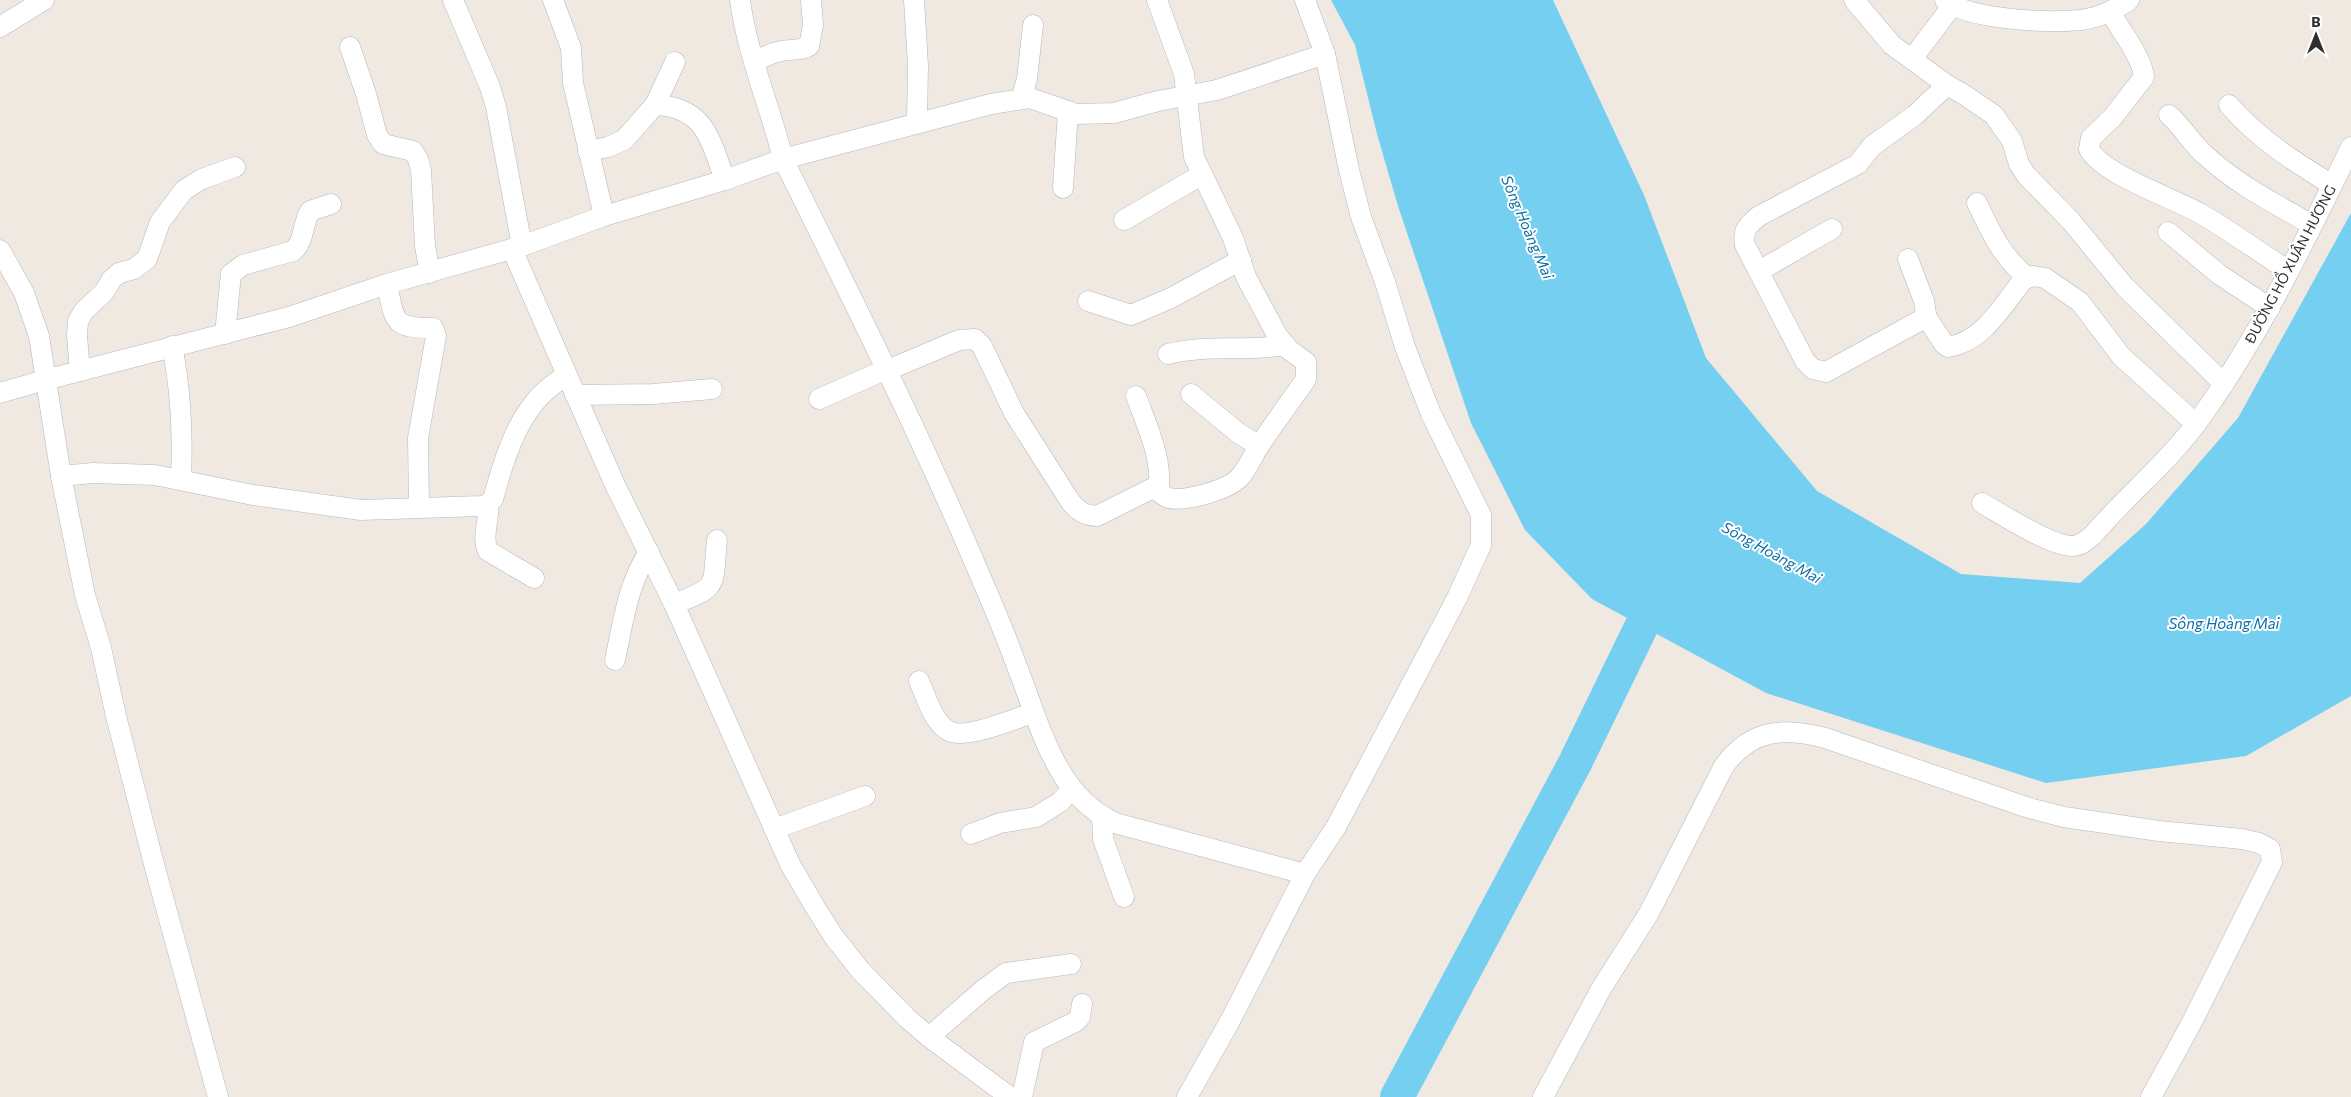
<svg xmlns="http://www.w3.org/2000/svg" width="2351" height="1097" viewBox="0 0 2351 1097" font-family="Commissioner,sans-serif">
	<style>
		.water { fill: #75cff0 }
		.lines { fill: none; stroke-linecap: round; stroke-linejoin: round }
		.river { stroke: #75cff0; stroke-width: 34 }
		.minor-casing { stroke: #b4b7c1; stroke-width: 21 }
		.minor { stroke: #fff; stroke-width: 20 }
		.labels { text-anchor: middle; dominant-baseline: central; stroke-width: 4; stroke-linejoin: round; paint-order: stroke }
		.street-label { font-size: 14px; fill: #2e2e2e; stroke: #fff }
		.water-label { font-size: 15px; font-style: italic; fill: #0d6fa3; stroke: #fff }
	</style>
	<rect width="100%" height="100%" fill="#efe9e1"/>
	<polygon class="water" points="1331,0 1553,0 1644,195 1706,358 1817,491 1961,574 2080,583 2146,524 2238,418 2351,213 2351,696 2246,756 2046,783 1766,693 1592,599 1525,530 1471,423 1398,206 1377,134 1355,45"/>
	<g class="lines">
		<polyline class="river" points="1397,1097 1575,763 1662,584"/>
		<g class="minor-casing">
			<g id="minor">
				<polyline points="453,0 490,87 496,107 522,246"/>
				<polyline points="553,0 571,48 573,83 604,216"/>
				<path d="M740,0C747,54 770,106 783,159C850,294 917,428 976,566C990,598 1004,631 1016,664C1031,701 1040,737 1061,772C1074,795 1091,811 1115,823L1305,874"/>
				<polyline points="914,0 918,65 917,123"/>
				<polyline points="1854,0 1892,45 1947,85 1963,94 1994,115 2012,141 2019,164 2026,175 2071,221 2125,287 2224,384"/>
				<path d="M1945,0C1969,20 2048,23 2080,20C2097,18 2115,10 2129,0"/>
				<path d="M2110,12C2120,29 2143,59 2144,77L2112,118L2091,138L2089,149C2103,175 2174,198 2203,215C2232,232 2260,253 2289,271"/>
				<polyline points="0,27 44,0"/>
				<polyline points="350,47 366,94 377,135 383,144 413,151 418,159 421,170 425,246 430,273"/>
				<polyline points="1912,59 1952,6"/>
				<path d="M755,62C763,57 772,53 781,51C791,49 801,51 809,46L813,25L811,0"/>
				<path d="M1947,85L1914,116L1872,146L1858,164L1759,216C1748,225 1742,230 1745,245L1805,361L1813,369L1826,372L1921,320L1929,321L1944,344L1948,347C1983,342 2003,305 2023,280L2033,276L2045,278L2080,302L2121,356L2196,424"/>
				<polyline points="1021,99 1027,79 1033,25"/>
				<path d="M655,105C705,107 710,139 725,180"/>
				<path d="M2229,105C2258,139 2295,162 2332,185"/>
				<path d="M2169,115C2183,127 2191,143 2205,155C2236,184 2276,204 2312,225"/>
				<polyline points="588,151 608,147 624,140 655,105 675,62"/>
				<polyline points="1063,188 1068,111"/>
				<path d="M1977,203C1991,232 2001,256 2027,277"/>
				<polyline points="1124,220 1201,175"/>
				<polyline points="2168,232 2220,275 2270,308"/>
				<polyline points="512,249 615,485 674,604 790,864 815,907 834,937 860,970 907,1018 929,1037 1010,1097"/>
				<polyline points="0,250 24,293 39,336 61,476 85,595 101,648 116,716 155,868 218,1097"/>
				<polyline points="1908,259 1924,301 1927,320"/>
				<polyline points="1759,271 1832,229"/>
				<path d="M387,284C395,322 392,328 433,328L436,336L418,438L419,507"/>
				<polyline points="1088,301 1131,315 1171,298 1241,260"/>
				<path d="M225,334L231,274L243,265L293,251C305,241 302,224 310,211L331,204"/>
				<path d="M172,346C181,391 183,434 181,479"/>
				<path d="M1168,354C1206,344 1246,352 1285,345"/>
				<path d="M888,370L959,340L975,339L982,346L1014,413L1070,501C1078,511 1083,515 1097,516L1153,488C1159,490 1163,497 1169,498C1185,502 1226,490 1238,479C1248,469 1252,457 1259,446C1274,423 1291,401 1306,379V362L1288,349L1277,335L1246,277L1233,238L1194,157L1184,74L1157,0"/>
				<polyline points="80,371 77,336 78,321 84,311 104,292 112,279 119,273 134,269 147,259 160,222 184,190 202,179 235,167"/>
				<polyline points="0,393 45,380 289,317 387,284 522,246 604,216 725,180 783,159 991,104 1030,98 1076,114 1114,113 1158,101 1217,90 1325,54"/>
				<polyline points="1191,394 1237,432 1259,446"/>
				<polyline points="575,395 653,394 712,389"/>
				<path d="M1136,396C1147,426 1162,457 1159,490"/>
				<polyline points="819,399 887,369"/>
				<path d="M61,476L93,473L155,475L253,495L361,510L481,506L488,504L493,499C506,453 521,399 567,376"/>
				<path d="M1982,503C2001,514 2052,547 2073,546C2081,546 2088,539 2093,535C2128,494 2171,460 2201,417C2261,333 2306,239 2351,147"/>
				<path d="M488,504C490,519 481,537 488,551L534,578"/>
				<path d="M674,604C721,586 712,587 717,540"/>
				<path d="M615,660C623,623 628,583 649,552"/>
				<path d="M919,681C926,696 933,723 949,731C964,740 1015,719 1032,713"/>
				<polyline points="1102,816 1103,839 1124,897"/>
				<polyline points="774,829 865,796"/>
				<polyline points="971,834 1000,823 1036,817 1060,802 1072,789"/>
				<polyline points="929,1037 983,990 1006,973 1071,964"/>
				<polyline points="1022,1097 1034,1042 1075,1022 1080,1017 1082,1004"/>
				<polyline points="1187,1097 1230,1021 1305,874 1336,827 1457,598 1481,545 1481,515 1431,414 1405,347 1385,282 1361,217 1349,170 1325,54 1305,0"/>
				<path d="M1543,1097L1601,989L1649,913L1724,766C1751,729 1784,727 1825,738L2029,808L2064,817L2159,831L2242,839L2259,843L2270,849L2272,862L2191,1024L2151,1097"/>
			</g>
		</g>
		<use href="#minor" class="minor"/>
	</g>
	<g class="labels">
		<g class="street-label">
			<text transform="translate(2290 264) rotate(-62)">ĐƯỜNG HỒ XUÂN HƯƠNG</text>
		</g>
		<g class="water-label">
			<text transform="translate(1528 227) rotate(67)">Sông Hoàng Mai</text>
			<text transform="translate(1772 552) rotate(29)">Sông Hoàng Mai</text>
			<text x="2224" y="623">Sông Hoàng Mai</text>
		</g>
	</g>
	<g transform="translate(2316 35)" stroke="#ffffff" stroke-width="4" paint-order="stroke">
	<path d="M0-4L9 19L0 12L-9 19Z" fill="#2e2e2e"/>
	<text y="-8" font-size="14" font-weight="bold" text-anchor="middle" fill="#2e2e2e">B</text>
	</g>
</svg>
